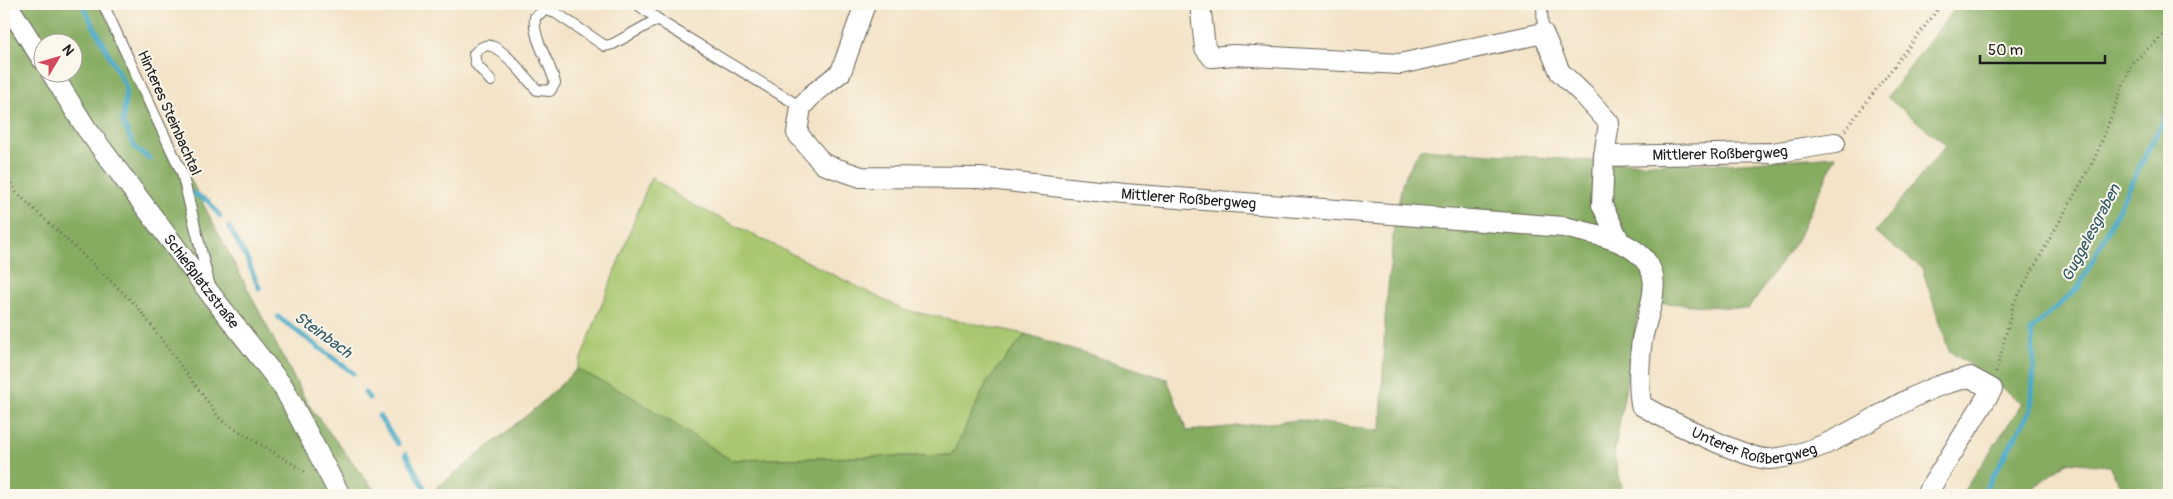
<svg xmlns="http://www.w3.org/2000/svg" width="2173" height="499" viewBox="0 0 2173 499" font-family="Pangolin,sans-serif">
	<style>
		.green { fill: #a8c76f; stroke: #627246 }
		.forest { fill: #86ac62; stroke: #51643f; fill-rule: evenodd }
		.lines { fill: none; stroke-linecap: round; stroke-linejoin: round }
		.stream { stroke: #47a8c6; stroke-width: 5 }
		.service-casing { stroke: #676258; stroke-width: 12 }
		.minor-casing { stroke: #676258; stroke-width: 22 }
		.path { stroke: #676258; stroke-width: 3; stroke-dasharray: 1 4; stroke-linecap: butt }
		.service { stroke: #fff; stroke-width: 10 }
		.minor { stroke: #fff; stroke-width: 20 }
		.labels { text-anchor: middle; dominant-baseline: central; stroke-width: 4; stroke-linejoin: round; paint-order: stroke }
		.street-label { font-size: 15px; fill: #1c1c1c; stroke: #fbf7ec }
		.water-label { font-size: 16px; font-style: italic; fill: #2f5b68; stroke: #fbf7ec }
	</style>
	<rect width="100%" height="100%" fill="#fbf7ec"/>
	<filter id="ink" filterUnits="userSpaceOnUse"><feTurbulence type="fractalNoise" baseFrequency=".02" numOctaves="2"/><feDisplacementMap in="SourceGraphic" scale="10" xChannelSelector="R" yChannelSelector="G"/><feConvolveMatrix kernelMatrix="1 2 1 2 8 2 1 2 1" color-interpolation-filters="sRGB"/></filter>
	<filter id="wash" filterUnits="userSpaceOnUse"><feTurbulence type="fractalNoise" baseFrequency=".0096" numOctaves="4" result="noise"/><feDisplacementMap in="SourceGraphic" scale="20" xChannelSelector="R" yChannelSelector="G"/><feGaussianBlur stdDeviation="1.12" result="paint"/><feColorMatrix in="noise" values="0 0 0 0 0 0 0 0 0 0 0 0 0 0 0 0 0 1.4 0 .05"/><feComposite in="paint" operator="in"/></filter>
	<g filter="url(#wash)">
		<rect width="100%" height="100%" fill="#f3e3c7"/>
		<g class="green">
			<polygon points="651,177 686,201 904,310 1026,334 988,380 952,455 731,460 577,369"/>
			<polygon points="1383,489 1410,495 1201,495 1255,491"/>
		</g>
		<g class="forest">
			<path d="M4,4H99L307,403L378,495H4ZM42,42H72V72H42Z"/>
			<polygon points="1958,4 2169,4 2169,495 2127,495 2109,466 2067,462 2033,488 2027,495 1961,495 2022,404 1987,376 1949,351 1922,268 1875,232 1946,145 1887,97"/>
			<polygon points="1420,149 1622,163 1728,164 1836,156 1797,240 1748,309 1666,303 1639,308 1614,456 1624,495 1410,495 1383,489 1255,491 1201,495 428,495 537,407 577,369 629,395 731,460 952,455 988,380 1026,334 1167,379 1187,431 1300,420 1381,431 1385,318 1394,226 1403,180"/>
		</g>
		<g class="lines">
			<g class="stream">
				<polyline points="82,4 126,87 123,123 135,148 150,159"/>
				<polyline points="190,192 208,201 220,216"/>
				<polyline points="229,227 247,259 259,288"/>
				<polyline points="278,317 353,373"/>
				<polyline points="365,393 369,398"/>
				<polyline points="379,416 398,444"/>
				<polyline points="406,454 428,495"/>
				<polyline points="1982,495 2031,410 2034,364 2031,330 2079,287 2169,109"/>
			</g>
		</g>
	</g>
	<g filter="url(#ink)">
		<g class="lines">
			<g class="service-casing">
				<g id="service">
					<polyline points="103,4 182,173 209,283"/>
					<polyline points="637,4 666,25 801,107"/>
					<polyline points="1542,4 1543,33"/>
					<path d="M491,81L476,64L474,54C479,49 484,44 491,46C505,49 527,80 537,90L550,91L555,83C550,61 532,39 535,17L545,10L556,13L605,46L613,44L658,19"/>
				</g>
			</g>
			<g class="minor-casing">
				<g id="minor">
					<polyline points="7,4 42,59"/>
					<path id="s1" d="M865,4L841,72L813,94L801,107L797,133L823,164L861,177L980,178L1124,194L1564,227C1587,233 1614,236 1634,250C1669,274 1648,307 1642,340C1639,362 1638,384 1641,405C1661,417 1750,461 1770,459C1833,454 1883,406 1941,385C1950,382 1960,380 1970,377L1992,389L1926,495"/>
					<polyline points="1200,4 1205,48 1212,57 1234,55 1400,64 1543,33 1560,72 1584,95 1609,123 1604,156 1602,205 1620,242"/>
					<path id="s2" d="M51,72L86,128L212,296L284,388L340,495"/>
					<path id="s3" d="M1604,156L1772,153L1835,143"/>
				</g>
			</g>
			<g class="path">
				<polyline points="1845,130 1942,4"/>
				<polyline points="4,170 16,192 137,306 221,420 307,473"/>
				<polyline points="1996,372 2014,303 2095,158 2132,63 2169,30"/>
			</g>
			<use href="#service" class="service"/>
			<use href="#minor" class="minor"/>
		</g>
	</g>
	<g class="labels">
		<g class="street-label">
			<text transform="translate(169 113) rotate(66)">Hinteres Steinbachtal</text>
			<text stroke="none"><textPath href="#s3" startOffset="116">Mittlerer Roßbergweg</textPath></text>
			<text stroke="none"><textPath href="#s1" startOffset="561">Mittlerer Roßbergweg</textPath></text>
			<text stroke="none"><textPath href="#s2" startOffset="258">Schießplatzstraße</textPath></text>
			<text stroke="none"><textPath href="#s1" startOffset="1298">Unterer Roßbergweg</textPath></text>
		</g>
		<g class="water-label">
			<text transform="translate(2091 233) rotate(-62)">Guggelesgraben</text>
			<text transform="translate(323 335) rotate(36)">Steinbach</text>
		</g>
	</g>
	<rect width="2173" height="499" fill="none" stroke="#fbf7ec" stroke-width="20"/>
	<g transform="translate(58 58) rotate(52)"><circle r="24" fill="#fbf7ec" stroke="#a29f99"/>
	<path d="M0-4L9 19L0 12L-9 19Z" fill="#d1495b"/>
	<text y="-8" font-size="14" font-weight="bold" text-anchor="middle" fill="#1c1c1c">N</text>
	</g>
	<path d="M1980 55v8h125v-8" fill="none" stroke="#1c1c1c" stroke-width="2.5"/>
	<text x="1988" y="55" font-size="15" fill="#1c1c1c" stroke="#fbf7ec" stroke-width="4" paint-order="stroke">50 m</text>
</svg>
